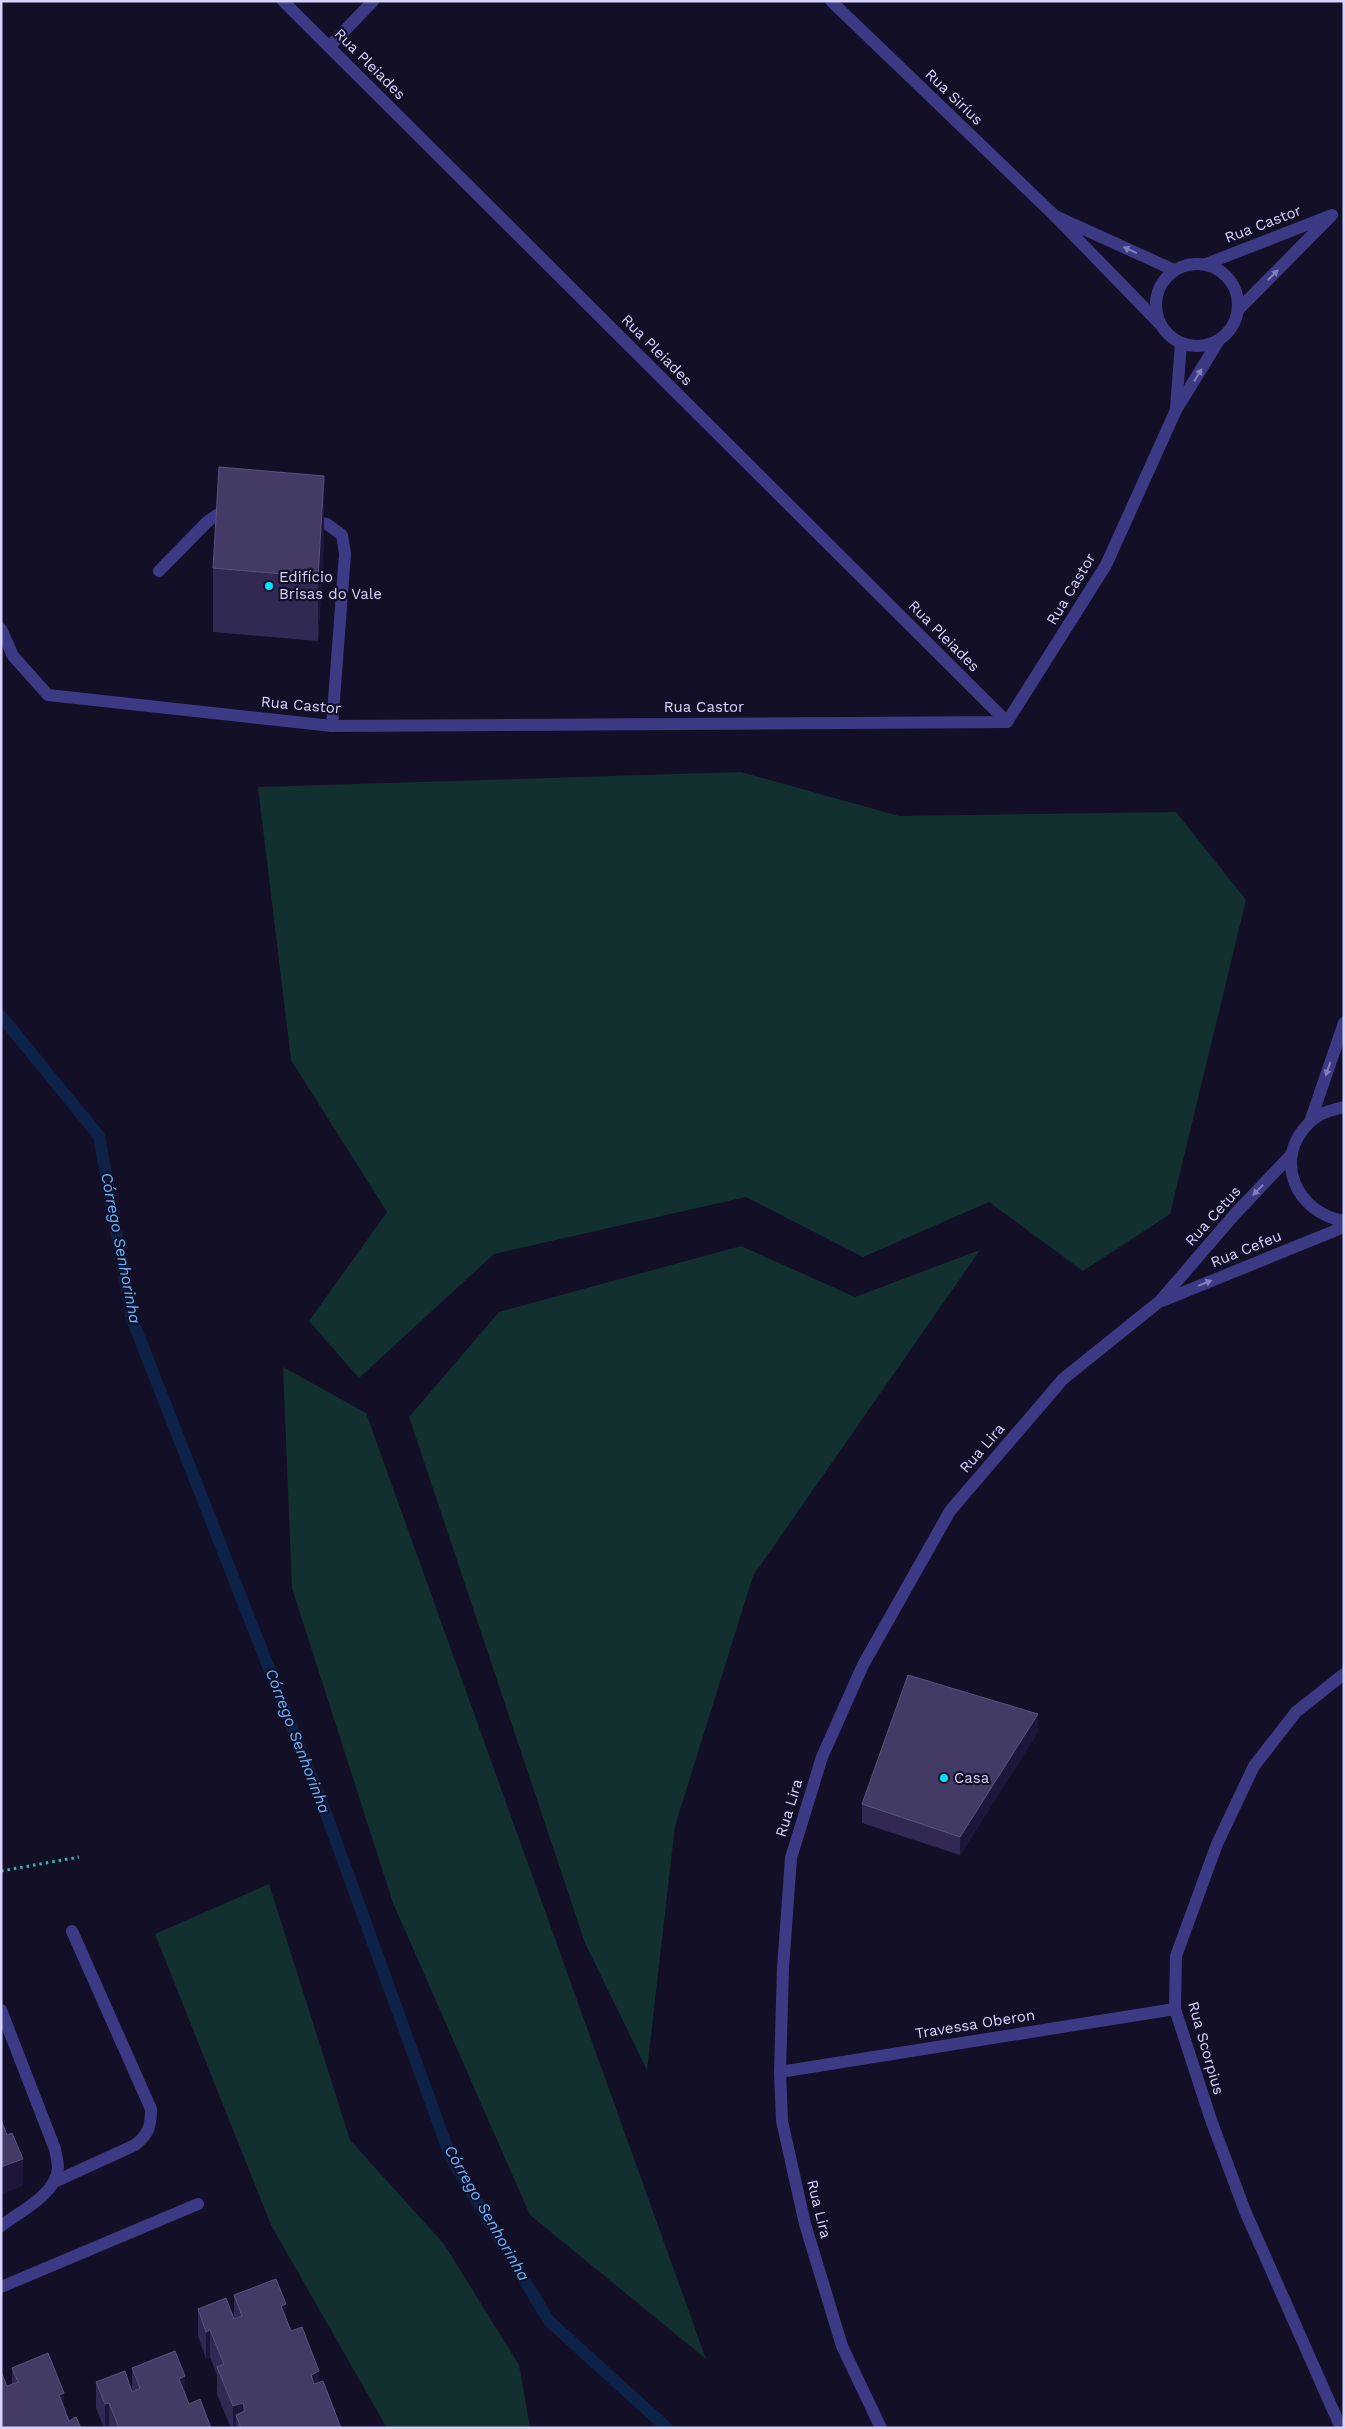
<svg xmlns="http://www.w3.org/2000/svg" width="1345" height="2429" viewBox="0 0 1345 2429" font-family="'Work Sans',sans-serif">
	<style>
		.green { fill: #12302f }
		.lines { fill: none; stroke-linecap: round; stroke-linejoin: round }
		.stream { stroke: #0c2248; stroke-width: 12 }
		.path { stroke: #2fb8b0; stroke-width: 3; stroke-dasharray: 2.5 4; stroke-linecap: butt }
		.street { stroke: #3d3a85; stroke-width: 12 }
		.wall { fill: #312854 }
		.shaded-wall { fill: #1d163a }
		.building { fill: #433a66; stroke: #5a527e }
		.oneway { fill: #837fbc }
		.poi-dot { fill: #00e5ff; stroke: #130f26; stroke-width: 2 }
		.labels { text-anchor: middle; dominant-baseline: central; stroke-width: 4.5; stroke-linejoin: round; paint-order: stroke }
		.street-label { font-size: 15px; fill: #d9d4ff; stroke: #130f26 }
		.poi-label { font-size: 15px; fill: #d9d4ff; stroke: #130f26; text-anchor: start }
		.water-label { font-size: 16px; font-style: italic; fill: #62b6ff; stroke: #130f26 }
	</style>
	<rect width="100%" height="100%" fill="#130f26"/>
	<g class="green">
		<polygon points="741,772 899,816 1176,812 1246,900 1170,1214 1083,1271 989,1202 863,1257 746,1197 494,1254 359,1378 309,1321 387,1212 291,1060 258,787"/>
		<polygon points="741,1246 855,1297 980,1250 753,1576 675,1826 647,2070 585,1943 409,1417 499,1312"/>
		<polygon points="283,1367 366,1413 706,2359 530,2215 393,1903 292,1588"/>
		<polygon points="269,1884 350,2140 444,2244 519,2365 530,2428 387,2428 271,2225 155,1934"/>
	</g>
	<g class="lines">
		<polyline class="stream" points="1,1016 99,1136 132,1319 328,1819 451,2158 549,2321 667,2428"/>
		<polyline class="path" points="1,1871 79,1857"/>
		<g class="street">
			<polyline points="283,1 1007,722"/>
			<polyline points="831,1 1055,216"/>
			<polyline points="329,47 373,1"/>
			<circle cx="1197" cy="305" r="41"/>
			<polyline points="1206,264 1332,215 1239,309"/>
			<polyline points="1160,324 1055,216 1174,270"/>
			<polyline points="1176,408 1181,343"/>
			<polyline points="307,521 327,524 342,535 345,554 332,726"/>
			<polyline points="159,571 208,521 217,515 232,513"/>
			<polyline points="1,629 13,656 48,695 332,726 1007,722 1106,565 1176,410 1219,340"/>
			<path d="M1344,1107C1331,1110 1319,1113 1309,1123C1272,1159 1296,1213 1344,1221"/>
			<polyline points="1310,1122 1344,1023"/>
			<polyline points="1162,1301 1344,1227"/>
			<path d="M1,2010L55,2149C56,2155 58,2162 58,2168C57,2194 19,2212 1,2226"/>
			<polyline points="780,2072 1175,2009"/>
			<path d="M54,2182L135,2145C149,2134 151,2126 151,2109L72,1931"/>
			<polyline points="1,2287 198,2204"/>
			<polyline points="881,2428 842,2346 805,2224 782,2121 780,2072 783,1968 791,1858 822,1757 863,1665 950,1511 1063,1379 1160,1301 1235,1214 1292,1154"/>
			<polyline points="1341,2428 1245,2211 1211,2120 1175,2009 1176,1956 1217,1844 1254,1766 1296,1712 1344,1674"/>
		</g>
	</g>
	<g class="wall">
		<polygon points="324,540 318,641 213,632 213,568"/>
		<polygon points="1038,1732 960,1855 862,1823 862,1804"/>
		<polygon points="234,2295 286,2320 291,2331 319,2382 341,2428 231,2428 217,2394 217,2375 210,2357 206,2359 198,2336 198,2309 234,2319"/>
		<polygon points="12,2368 64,2407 69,2421 81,2428 7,2386 12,2384"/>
		<polygon points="132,2368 185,2393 189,2404 211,2428 104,2428 96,2408 96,2382 132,2392"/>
	</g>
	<g class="shaded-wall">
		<polygon points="324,476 324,540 318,641 318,577"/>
		<polygon points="1038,1714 1038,1732 960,1855 960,1837"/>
		<polygon points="23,2159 23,2186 1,2194 1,2167"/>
		<polygon points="286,2304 286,2331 281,2306"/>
		<polygon points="210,2330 210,2357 206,2359 206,2332"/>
		<polygon points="319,2371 319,2398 311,2375"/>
		<polygon points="185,2376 185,2403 179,2379"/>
		<polygon points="64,2393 64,2419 59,2395"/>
		<polygon points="109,2403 109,2428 105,2428 105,2404"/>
		<polygon points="243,2403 243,2428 236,2415 236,2428 233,2428 233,2406"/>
	</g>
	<g class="building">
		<polygon points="219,467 324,476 318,577 213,568"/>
		<polygon points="908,1675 1038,1714 960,1837 862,1804"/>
		<polygon points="1,2120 7,2135 12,2133 23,2159 1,2167"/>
		<polygon points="276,2279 286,2304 281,2306 291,2331 302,2327 319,2371 311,2375 314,2384 323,2381 341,2428 241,2428 236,2415 245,2411 243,2403 233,2406 217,2367 224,2364 210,2330 206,2332 198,2309 226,2298 234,2319 242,2316 234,2295"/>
		<polygon points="175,2351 185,2376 179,2379 189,2404 200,2399 211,2428 119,2428 109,2403 105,2404 96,2382 125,2371 132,2392 140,2388 132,2368"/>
		<polygon points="48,2353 64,2393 59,2395 69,2421 76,2417 81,2428 1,2428 1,2372 7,2386 18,2382 12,2368"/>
	</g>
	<defs><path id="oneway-solid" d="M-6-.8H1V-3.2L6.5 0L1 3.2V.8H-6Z" transform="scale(1.25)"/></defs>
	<g class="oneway">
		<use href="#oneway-solid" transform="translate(1130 250) rotate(-156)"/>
		<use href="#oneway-solid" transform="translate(1273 275) rotate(-45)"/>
		<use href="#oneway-solid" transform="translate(1198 375) rotate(-58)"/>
		<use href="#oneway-solid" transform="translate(1328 1069) rotate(109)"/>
		<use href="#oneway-solid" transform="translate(1258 1190) rotate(134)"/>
		<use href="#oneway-solid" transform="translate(1205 1283) rotate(-22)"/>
	</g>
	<g class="poi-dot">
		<circle cx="269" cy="586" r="5"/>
		<circle cx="944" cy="1778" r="5"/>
	</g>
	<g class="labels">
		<g class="street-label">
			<text transform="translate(370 64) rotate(45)">Rua Pleiades</text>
			<text transform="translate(954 97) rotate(44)">Rua Siríus</text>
			<text transform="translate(1263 224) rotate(-21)">Rua Castor</text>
			<text transform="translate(657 350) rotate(45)">Rua Pleiades</text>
			<text transform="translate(1071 589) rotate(-59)">Rua Castor</text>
			<text transform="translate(944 636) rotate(45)">Rua Pleiades</text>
			<text transform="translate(301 705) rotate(5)">Rua Castor</text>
			<text x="704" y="707">Rua Castor</text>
			<text transform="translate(1213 1216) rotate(-48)">Rua Cetus</text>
			<text transform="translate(1246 1249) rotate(-22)">Rua Cefeu</text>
			<text transform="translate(982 1448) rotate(-49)">Rua Lira</text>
			<text transform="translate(789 1808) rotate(-73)">Rua Lira</text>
			<text transform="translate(975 2024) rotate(-9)">Travessa Oberon</text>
			<text transform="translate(1206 2048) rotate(74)">Rua Scorpius</text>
			<text transform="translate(819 2209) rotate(76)">Rua Lira</text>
		</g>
		<g class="poi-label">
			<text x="279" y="577">Edifício<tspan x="279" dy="17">Brisas do Vale</tspan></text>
			<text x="954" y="1778">Casa</text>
		</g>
		<g class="water-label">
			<text transform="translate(121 1248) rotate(79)">Córrego Senhorinha</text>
			<text transform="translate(298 1741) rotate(69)">Córrego Senhorinha</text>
			<text transform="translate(487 2213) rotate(60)">Córrego Senhorinha</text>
		</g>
	</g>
	<rect width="1345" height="2429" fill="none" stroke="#d9d4ff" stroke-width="5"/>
</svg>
